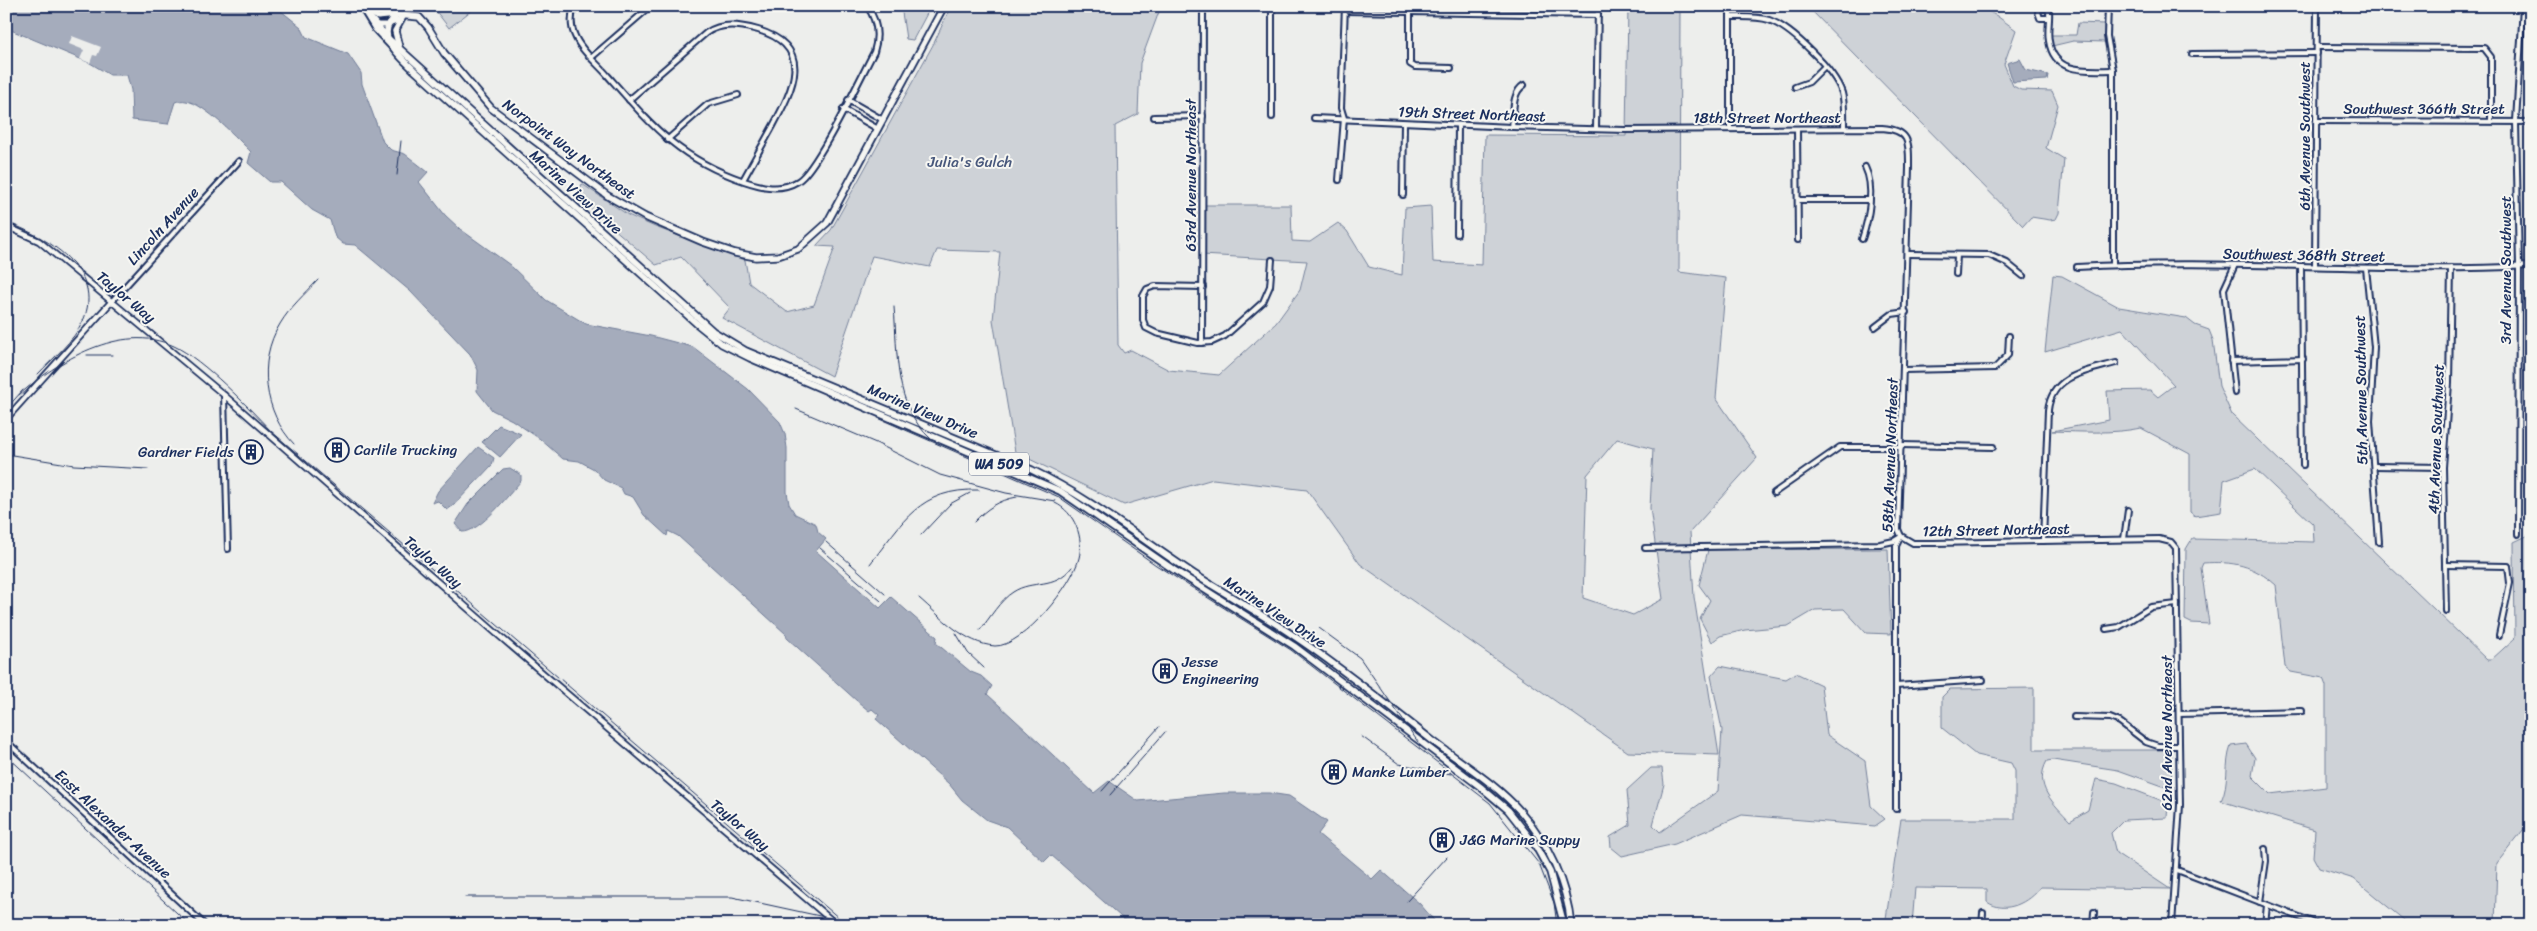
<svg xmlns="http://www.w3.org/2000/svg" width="2537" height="931" viewBox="0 0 2537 931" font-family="Sriracha,sans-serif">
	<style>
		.green { fill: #ced2d7; stroke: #74809a; fill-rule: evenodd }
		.water { fill: #a5acbc; stroke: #6e7a96 }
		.pier { fill: #edeeec }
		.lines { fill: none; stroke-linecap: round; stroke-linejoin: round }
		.minor-casing { stroke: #1b2f5e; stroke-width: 8 }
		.tertiary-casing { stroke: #1b2f5e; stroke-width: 8 }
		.secondary-casing { stroke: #1b2f5e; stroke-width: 9 }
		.primary-casing { stroke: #1b2f5e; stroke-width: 9 }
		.minor { stroke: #f6f6f2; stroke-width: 4 }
		.tertiary { stroke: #f6f6f2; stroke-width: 4.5 }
		.secondary { stroke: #f6f6f2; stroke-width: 5 }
		.primary { stroke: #f6f6f2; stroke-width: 5.5 }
		.rail { stroke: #1b2f5e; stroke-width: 1 }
		.labels { text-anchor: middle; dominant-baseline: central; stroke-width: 4; stroke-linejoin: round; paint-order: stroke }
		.shield { fill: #f6f6f2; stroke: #5d6b8a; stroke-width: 1 }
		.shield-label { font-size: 14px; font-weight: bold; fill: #1b2f5e }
		.street-label { font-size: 15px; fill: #1b2f5e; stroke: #f6f6f2 }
		.park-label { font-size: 15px; fill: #48587c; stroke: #f6f6f2 }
		.poi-label { font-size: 15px; fill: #1b2f5e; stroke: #f6f6f2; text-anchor: start }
	</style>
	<rect width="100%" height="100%" fill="#edeeec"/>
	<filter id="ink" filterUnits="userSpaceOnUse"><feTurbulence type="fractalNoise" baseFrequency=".02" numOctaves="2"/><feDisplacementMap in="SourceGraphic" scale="10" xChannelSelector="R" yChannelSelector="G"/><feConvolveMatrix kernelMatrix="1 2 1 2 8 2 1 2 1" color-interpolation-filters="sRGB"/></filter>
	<g filter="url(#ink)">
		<g class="green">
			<polygon points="432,6 477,6 449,28"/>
			<polygon points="901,6 931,6 913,40 906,39"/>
			<path d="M951,6H1148L1160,9L1140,63L1138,114L1115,126L1118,345L1124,353L1131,350L1169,370L1219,375L1276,323L1300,290L1307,261L1202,255L1203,205H1291L1292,241L1310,242L1338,223L1347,231L1369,267L1402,275L1405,208L1431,206L1433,262L1482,265L1485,135L1626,136L1628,6H1680L1679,272L1726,278L1716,398L1757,458L1690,532L1694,597L1719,755L1628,752L1360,564L1307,490L1213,479L1124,505L1015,452L993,320L1000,252L937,250L930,267L872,256L831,376L722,318L730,308L681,257L656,265L576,196L582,184L628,215L655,227L745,260L749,283L787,312L814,305L835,247L816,246L831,230L934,43ZM1617,439L1653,449L1650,508L1663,599L1633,615L1583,598L1587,475Z"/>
			<polygon points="1807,6 1978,6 1997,16 2016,30 2004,64 2013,86 2021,90 2052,91 2058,105 2046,148 2064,159 2059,213 2056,219 2050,220 2031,217 2023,226"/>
			<polygon points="2078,23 2104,24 2105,42 2073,41 2052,46 2051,35 2076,35"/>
			<path d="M2053,275L2062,276L2119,307L2186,318L2195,325L2209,330L2213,340L2219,386L2232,415L2487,660H2491L2515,638L2514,542L2531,534V820L2497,863L2495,925H2410L2354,879L2319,868L2313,857L2315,830L2221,801C2230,781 2224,765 2231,746L2246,744L2255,758L2252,776L2270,794L2326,787V686L2323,678L2291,672L2285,667L2276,585C2253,565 2233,561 2203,563L2201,568L2209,624L2191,623L2185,620L2186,549L2192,539L2314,542L2313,524L2255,469L2224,480L2221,512L2195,516L2190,512V454L2141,428C2112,434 2082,432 2052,431L2109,420L2107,391L2150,390L2158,397L2174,385L2122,329L2045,352Z"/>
			<polygon points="1888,549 1891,634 1866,633 1844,609 1815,610 1788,626 1745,630 1720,636 1712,642 1700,619 1710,600 1699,585 1708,550"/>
			<polygon points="1720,666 1786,679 1796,673 1821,685 1827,735 1865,761 1871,806 1885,819 1875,826 1742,815 1675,844 1622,856 1611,847 1610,837 1630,825 1627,790 1651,768 1662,768 1664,784 1653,825 1660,832 1718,791 1722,730 1711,676"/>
			<path d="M2034,688V750H2172L2171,789L2118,770L2053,760L2047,761C2033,786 2054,804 2070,821L2088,810L2096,779L2116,783L2168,803L2167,818L2124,820L2111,833L2116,853L2170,889L2040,887C2029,902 2006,915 1987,902V889L1915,888L1912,925H1885L1901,819H2015V771L2011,763L1976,755L1942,728V697L1950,689Z"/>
		</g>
		<g class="water">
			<path d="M6,6H275L301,27L306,37L348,54L361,73L362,84L383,142L391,150L405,154L428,172L419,182L445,215L460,229L510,265L546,300L586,324L651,336L693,347L748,389L780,422L785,434L787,448V492L789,504L795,514L816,524L818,532L826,539L816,551L880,608L891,597L937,637L936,643L971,672L981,676L992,686L987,694L1094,793L1109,781L1138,801L1224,793H1269L1289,796L1327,822L1318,834L1372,879L1381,870L1420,904L1438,925H1130L1051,855L1044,862L1007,827L987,820L962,800L949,784L876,719L879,715L872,709L869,711L857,701L787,638L786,634L678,536L668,531L667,536L644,515L633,497L624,494L621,488L604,480L594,469L579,461L563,459L540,439L512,420L492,410L477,391L478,370L470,354L410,291L355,245L343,244L335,237L330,220L312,210L281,182H270L248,163L251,152C239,140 204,103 186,101C183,100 178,101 175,102L168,124L132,120L131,90L127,75H110L90,63L6,28Z"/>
			<polygon points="2020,59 2026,70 2048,75 2047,80 2013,82 2007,63"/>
			<polygon points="499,425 521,434 500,457 482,442"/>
			<polygon points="478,447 494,458 492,465 454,505 447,510 438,501 432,503 438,491"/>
			<path d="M510,468L521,475V481C509,494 480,533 462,532L455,524L468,504L503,469Z"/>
		</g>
		<polygon class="pier" points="72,36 101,47 97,56 93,55 90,63 80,59 84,50 69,44"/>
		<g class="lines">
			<g class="minor-casing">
				<g id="minor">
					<path d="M574,6C571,16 570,26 575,36C581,51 598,64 608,76C652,126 679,159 744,181C762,187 780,192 798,181C817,170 861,76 874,52C879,36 877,20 867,6"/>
					<polyline points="1730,6 1730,129"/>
					<polyline points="2108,6 2107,36 2113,70 2113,265"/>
					<polyline points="1345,11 1598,15"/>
					<polyline points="1410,12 1410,64 1415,67 1451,68"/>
					<path d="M1730,17C1743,17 1757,16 1769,20C1791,28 1835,70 1842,93C1845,104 1844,117 1844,128"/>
					<path d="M2047,18H2040L2038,12L2040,9L2046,8L2049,11C2050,19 2047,31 2049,41C2054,75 2087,70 2113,70"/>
					<polyline points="2317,47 2484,48 2491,57 2491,121"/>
					<polyline points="2192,54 2317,53"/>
					<polyline points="592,57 651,6"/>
					<polyline points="1795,87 1809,82 1824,67"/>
					<path d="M629,100L706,33C722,22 740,25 758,30C815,47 793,89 773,126C763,144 753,162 743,180"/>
					<polyline points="848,100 883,120"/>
					<polyline points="843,109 878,129"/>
					<polyline points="1154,117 1203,116"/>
					<polyline points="1272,117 1272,6"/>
					<path d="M1314,118L1512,127L1625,130L1882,128C1911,130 1909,144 1909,168L1898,529L1901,536L1896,546V809"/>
					<polyline points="2317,121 2531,122"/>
					<path d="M1512,127C1514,114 1511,93 1524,85"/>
					<polyline points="1596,129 1598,6"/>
					<polyline points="1797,129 1798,240"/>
					<polyline points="667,140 708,104 738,95"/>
					<polyline points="1339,180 1344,118 1341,108 1345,6"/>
					<polyline points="1403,195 1404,123"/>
					<polyline points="1798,200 1869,200"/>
					<polyline points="1457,234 1458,125"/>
					<path d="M1862,239C1869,218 1875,187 1865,167"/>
					<polyline points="1908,254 1989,255 2007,263 2023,276"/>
					<polyline points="2301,266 2303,465"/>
					<polyline points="2315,266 2317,6"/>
					<path d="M2077,267C2228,258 2379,274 2531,266"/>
					<polyline points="2366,268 2374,347 2370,421 2379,542"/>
					<polyline points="1956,274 1957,255"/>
					<polyline points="1203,287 1155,286 1147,289 1143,296 1143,320 1146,328 1156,333 1198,343 1212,342 1225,336 1263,302 1270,286 1272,260"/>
					<polyline points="112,301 239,161"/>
					<polyline points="1875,327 1892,314 1906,312"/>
					<polyline points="1202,343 1203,6"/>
					<polyline points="2231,361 2303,359"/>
					<polyline points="1904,370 1995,368 2008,355 2009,336"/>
					<polyline points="2235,393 2224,289 2235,265"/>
					<polyline points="224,395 228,549"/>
					<polyline points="1901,445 1993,447"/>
					<polyline points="2374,466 2443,467"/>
					<polyline points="1774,493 1840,447 1901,447"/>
					<polyline points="2518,534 2519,266 2516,121 2523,6"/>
					<polyline points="1901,536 1913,543 1934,543 2159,539 2171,542 2176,548 2180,805 2172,925"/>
					<polyline points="2124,539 2128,510"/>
					<path d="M2043,541L2048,410C2052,375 2087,371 2116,363"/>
					<polyline points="1645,548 1880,544 1894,541 1899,538"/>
					<polyline points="2445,565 2508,566 2510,583 2499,635"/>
					<polyline points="2446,611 2443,467 2449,383 2451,268"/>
					<polyline points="2106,629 2119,627 2151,607 2177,604"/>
					<polyline points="1896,686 1983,680"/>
					<polyline points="2179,714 2302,711"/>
					<polyline points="2074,717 2110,718 2120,722 2146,742 2158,746 2179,746"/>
					<polyline points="6,741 205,925"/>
					<polyline points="2177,870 2320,925"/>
					<polyline points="2260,902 2266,861 2265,849"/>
					<polyline points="1982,925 1983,913"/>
					<polyline points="2093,925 2094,912"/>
					<polyline points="2265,925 2267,905"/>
				</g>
			</g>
			<g class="tertiary-casing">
				<g id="tertiary">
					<polyline points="6,226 39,241 224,395 496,633 837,925"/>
					<polyline points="6,419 112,301"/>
				</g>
			</g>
			<g class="secondary-casing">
				<g id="secondary">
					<polyline points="361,6 375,29 391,46"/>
					<polyline points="364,9 378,17 398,15"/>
					<polyline points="370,17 388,38"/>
					<polyline points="378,25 386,25 400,20"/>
				</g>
			</g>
			<g class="primary-casing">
				<g id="primary">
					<path d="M944,6L827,223L798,249L778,256L756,257L735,253L703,242L645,217L608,196L491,108L444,53L428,27L419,17L398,15C371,33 400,56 414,70L696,323L722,344L750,358L1060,491L1174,570L1294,646L1482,788L1508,810L1534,843L1550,872L1564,925"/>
					<path d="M389,39L713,331L746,351L1032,470C1090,498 1141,539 1194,574C1227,595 1262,614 1294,636C1342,668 1387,705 1433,741C1463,764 1496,784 1521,812C1548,843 1567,884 1571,925"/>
					<polyline points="399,47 395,31 404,15"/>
				</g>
			</g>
			<use href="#minor" class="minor"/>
			<use href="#tertiary" class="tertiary"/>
			<use href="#secondary" class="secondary"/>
			<use href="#primary" class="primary"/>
			<g class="rail">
				<polyline points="397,175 401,141"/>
				<path d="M6,222C45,236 106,270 83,321C74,341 53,358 38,374"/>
				<path d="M894,307C898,354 893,405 931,439"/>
				<polyline points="87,355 112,355"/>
				<path d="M19,395C57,361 121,322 174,346C204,360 247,406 271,431L847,925"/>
				<polyline points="6,409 23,390"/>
				<polyline points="796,409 876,443 940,475 1006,493 1055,501"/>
				<polyline points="878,418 1059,497 1156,565 1291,650 1490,803 1539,864 1554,903 1557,925"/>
				<path d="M294,444C264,413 257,361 280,324C290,307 305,294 318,280"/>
				<polyline points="6,454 74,465 148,469"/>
				<path d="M974,522C986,509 999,500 1017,497"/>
				<polyline points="921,535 950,504 970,493"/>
				<polyline points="826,542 885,594"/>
				<polyline points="820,548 881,601"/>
				<path d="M870,564C903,522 919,488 979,490"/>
				<path d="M919,598C941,617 965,644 995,646C1023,647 1073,584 1079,558C1084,538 1075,512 1055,503"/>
				<polyline points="1319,628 1360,658 1418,742"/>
				<path d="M980,630C990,618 1000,600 1013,592C1033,579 1054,590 1072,567"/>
				<polyline points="956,633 968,653 984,668"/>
				<polyline points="1361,736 1399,764 1451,774"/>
				<polyline points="6,755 190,925"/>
				<polyline points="1102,791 1159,727"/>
				<polyline points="1110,795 1165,732"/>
				<polyline points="465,897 732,897 829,918 840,922"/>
				<polyline points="1407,901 1447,857"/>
			</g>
		</g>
	</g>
	<defs>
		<g id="building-ring" transform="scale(1.25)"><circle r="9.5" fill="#f6f6f2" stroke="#1b2f5e" stroke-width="1.5"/><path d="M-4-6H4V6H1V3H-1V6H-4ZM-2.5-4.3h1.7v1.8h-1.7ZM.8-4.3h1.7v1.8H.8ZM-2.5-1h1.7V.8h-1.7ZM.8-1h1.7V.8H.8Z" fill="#1b2f5e"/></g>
	</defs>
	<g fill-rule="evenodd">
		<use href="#building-ring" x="337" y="450"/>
		<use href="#building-ring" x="251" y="452"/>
		<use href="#building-ring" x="1165" y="671"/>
		<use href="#building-ring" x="1334" y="772"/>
		<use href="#building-ring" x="1442" y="840"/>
	</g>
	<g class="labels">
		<rect class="shield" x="969" y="452.5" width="60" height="23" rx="4"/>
		<g class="shield-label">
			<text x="999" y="464">WA 509</text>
		</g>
		<g class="street-label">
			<text x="2424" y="109">Southwest 366th Street</text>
			<text transform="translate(1472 114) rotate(2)">19th Street Northeast</text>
			<text x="1767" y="118">18th Street Northeast</text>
			<text transform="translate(2305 136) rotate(-90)">6th Avenue Southwest</text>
			<text transform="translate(569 149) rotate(36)">Norpoint Way Northeast</text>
			<text transform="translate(1191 175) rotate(-90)">63rd Avenue Northeast</text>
			<text transform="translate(576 192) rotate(42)">Marine View Drive</text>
			<text transform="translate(163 226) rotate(-48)">Lincoln Avenue</text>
			<text transform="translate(2304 255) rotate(1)">Southwest 368th Street</text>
			<text transform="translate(2506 270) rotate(-90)">3rd Avenue Southwest</text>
			<text transform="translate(126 297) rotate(40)">Taylor Way</text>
			<text transform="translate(2361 390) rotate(-91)">5th Avenue Southwest</text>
			<text transform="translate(923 411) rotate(23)">Marine View Drive</text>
			<text transform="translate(2436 439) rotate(-88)">4th Avenue Southwest</text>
			<text transform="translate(1890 455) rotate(-88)">58th Avenue Northeast</text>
			<text transform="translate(1996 530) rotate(-1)">12th Street Northeast</text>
			<text transform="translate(433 562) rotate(41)">Taylor Way</text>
			<text transform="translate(1275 612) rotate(33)">Marine View Drive</text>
			<text transform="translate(2167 733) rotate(-90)">62nd Avenue Northeast</text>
			<text transform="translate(113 824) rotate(43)">East Alexander Avenue</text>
			<text transform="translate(740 825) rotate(40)">Taylor Way</text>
		</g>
		<g class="park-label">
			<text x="970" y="162">Julia's Gulch</text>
		</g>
		<g class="poi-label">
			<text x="354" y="450">Carlile Trucking</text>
			<text x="234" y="452" text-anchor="end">Gardner Fields</text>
			<text x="1182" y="662">Jesse<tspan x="1182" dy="17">Engineering</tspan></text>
			<text x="1352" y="772">Manke Lumber</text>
			<text x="1460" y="840">J&amp;G Marine Suppy</text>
		</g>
	</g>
	<rect width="2537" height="931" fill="none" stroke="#f6f6f2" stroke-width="25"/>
	<rect x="12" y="12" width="2512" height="906" fill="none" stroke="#1b2f5e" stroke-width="2" filter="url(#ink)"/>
</svg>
